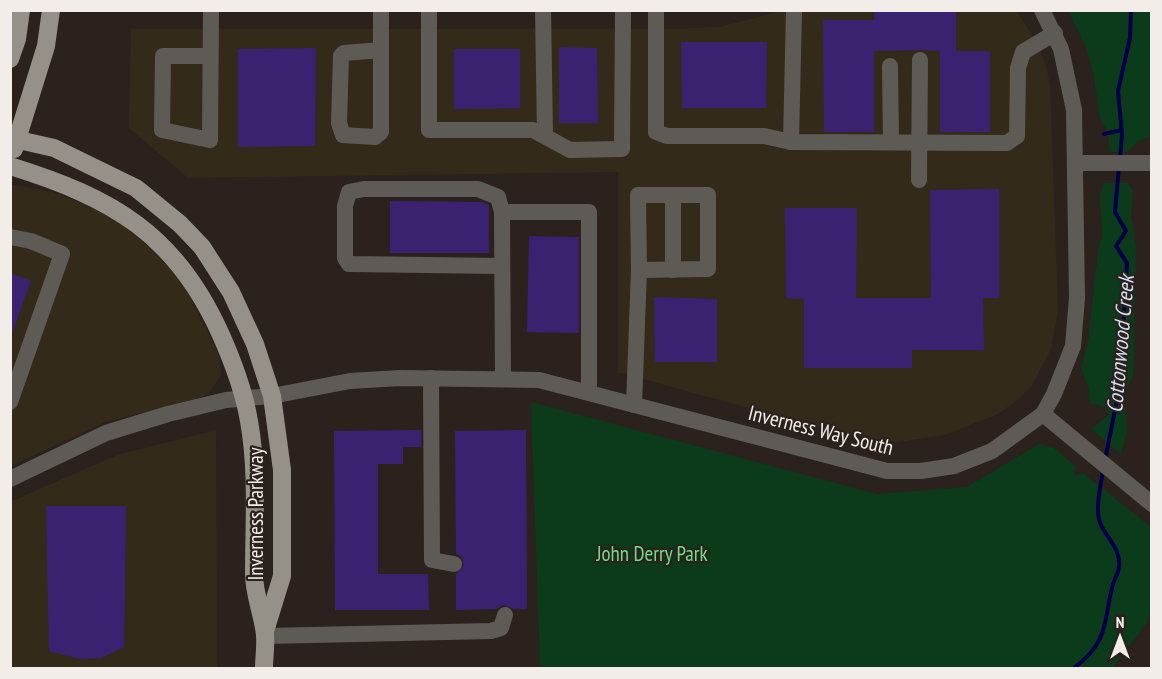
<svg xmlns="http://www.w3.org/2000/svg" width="1162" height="679" viewBox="0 0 1162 679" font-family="'PT Sans Narrow',sans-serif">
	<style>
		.commercial { fill: #342a1a }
		.green { fill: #0b3b1b }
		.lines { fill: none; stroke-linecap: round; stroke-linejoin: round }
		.stream { stroke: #000048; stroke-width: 4 }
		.building { fill: #3b2270 }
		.minor { stroke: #5e5b57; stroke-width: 16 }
		.major { stroke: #969188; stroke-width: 18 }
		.labels { text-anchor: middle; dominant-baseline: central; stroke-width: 4.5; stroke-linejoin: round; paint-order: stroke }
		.street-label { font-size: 21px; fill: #f3ede9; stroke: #2b221d }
		.park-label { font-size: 21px; fill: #6cde8a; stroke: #2b221d }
		.water-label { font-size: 22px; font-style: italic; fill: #d2def3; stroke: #2b221d }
	</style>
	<rect width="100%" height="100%" fill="#2b221d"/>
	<g class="commercial">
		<polygon points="782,11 1017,11 1036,42 1046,65 1050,85 1058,312 1051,349 1032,385 1016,401 998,414 945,435 897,442 854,437 618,372 618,172 188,178 129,128 131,29 669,29 719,27"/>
		<polygon points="10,184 52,192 88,206 122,223 164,260 187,291 219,355 221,375 209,393 198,399 105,422 11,466"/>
		<polygon points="216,430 217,668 11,668 10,502 117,455"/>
	</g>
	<g class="green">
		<polygon points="1068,11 1151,11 1151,137 1138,141 1127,152 1111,152 1109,149 1109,135 1104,135 1107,130 1100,119 1093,71 1085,45"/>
		<polygon points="1104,183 1127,183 1133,190 1131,215 1136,246 1134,356 1133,377 1124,393 1127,431 1121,454 1091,429 1109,415 1105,407 1090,403 1089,390 1081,368 1088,342 1098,252 1102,235 1100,195"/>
		<polygon points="531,402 877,494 967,487 1039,444 1054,448 1076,467 1073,475 1084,474 1151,527 1151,612 1147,623 1112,668 540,668"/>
	</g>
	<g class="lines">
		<g class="stream">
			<polyline points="1104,134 1122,130"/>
			<polyline points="1120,159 1122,134 1118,91 1130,38 1131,10"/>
			<polyline points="1105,460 1120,385 1127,263 1116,246 1126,231 1115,212 1119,166"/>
			<path d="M1074,668C1110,641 1103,622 1113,584C1115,578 1119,572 1119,566C1121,550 1107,538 1101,525C1094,511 1101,485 1103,470"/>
		</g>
	</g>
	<g class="building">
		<polygon points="874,10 956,10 956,51 990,51 990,132 940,132 940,51 921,50 874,51 874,132 824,132 823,20 874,20"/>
		<polygon points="681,42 767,42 766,108 682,108"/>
		<polygon points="559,47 597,48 598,123 559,123"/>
		<polygon points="316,48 315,146 238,147 238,49"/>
		<polygon points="454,49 520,49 520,108 454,109"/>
		<polygon points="999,189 999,298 983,298 984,350 912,350 912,368 804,368 804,299 786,298 785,208 857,208 856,298 931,298 930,190"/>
		<polygon points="390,201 482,202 489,205 489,253 390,253"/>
		<polygon points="529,236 579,237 579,333 527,332"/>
		<polygon points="10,273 31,281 12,333 10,333"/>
		<polygon points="654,297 717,299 717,362 655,362"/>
		<polygon points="421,430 421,447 403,447 403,464 378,464 378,574 428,574 429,610 335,610 334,431"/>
		<polygon points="526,430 527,609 514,609 503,605 496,609 456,610 456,574 464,565 461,556 456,554 455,431"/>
		<polygon points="46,506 126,506 124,647 101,658 81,659 49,651"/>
	</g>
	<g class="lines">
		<g class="minor">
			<polyline points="429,10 429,130 533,130 570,150 622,149 623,10"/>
			<polyline points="543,10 545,135"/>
			<polyline points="656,10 656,132 667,136 764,136 791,142 1007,143 1017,136 1018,68 1023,52 1055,33"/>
			<polyline points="381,50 344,53 341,56 339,123 343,135 375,137 381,132 381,10"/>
			<polyline points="210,56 163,56 162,130 210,140 211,10"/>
			<polyline points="890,66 891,142"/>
			<polyline points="791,142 794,10"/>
			<polyline points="1076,163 1152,163"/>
			<polyline points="919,180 920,60"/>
			<polyline points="673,195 673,270"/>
			<polyline points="502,212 498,197 478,189 364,189 349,192 345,206 345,258 349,264 502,266"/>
			<polyline points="10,237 31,241 62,254 10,402"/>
			<polyline points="431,378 432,560 454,564"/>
			<polyline points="503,379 502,212 589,212 589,392"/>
			<polyline points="634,405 639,270 708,269 708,195 638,195 639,270"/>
			<polyline points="1043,414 1152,504"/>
			<polyline points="10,479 106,433 168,414 226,400 272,396 350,381 400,378 539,380 887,471 921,471 954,466 992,451 1043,414 1054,394 1073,346 1077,298 1074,110 1061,49 1042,10"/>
			<polyline points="265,636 491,631 501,628 505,615"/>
		</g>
		<g class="major">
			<polyline points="10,59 17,39 21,10"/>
			<polyline points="10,138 54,148 136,188 180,224 202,247 231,292 255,344 272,396 282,470 282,576 265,631"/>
			<polyline points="14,149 46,46 51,10"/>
			<path d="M10,166C113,198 176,234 221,335C233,362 244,391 249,421C258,471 254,523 254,574C254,592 261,610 264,628C267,641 264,655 264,668"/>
		</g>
	</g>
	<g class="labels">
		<g class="street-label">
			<text transform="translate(821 430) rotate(14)">Inverness Way South</text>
			<text transform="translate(255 514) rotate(-90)">Inverness Parkway</text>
		</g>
		<g class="park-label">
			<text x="652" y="553">John Derry Park</text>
		</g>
		<g class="water-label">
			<text transform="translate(1120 344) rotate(-85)">Cottonwood Creek</text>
		</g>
	</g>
	<rect width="1162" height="679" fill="none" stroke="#f3ede9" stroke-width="24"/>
	<g transform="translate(1120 637)" stroke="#2b221d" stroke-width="4.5" paint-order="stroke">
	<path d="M0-4.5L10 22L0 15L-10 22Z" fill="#f3ede9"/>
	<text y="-9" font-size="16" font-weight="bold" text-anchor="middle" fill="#f3ede9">N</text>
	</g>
</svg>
